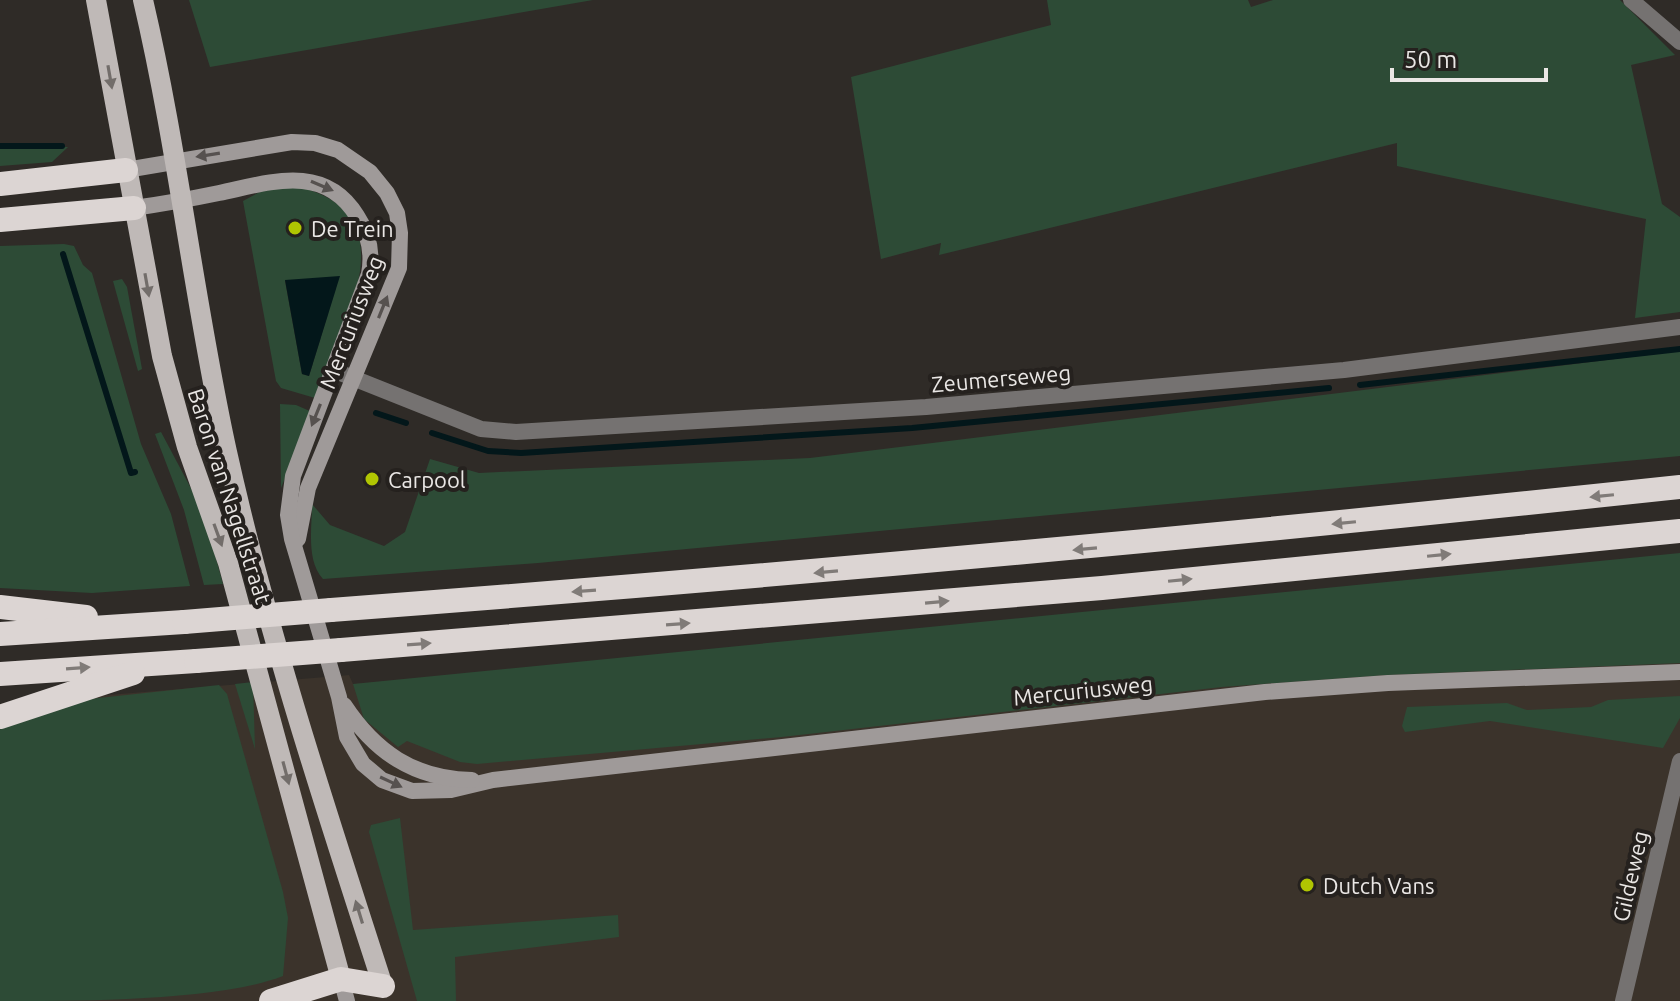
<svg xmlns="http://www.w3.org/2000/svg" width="1680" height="1001" viewBox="0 0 1680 1001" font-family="Ubuntu,sans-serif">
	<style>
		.built { fill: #3b332b }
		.green { fill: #2d4b36; fill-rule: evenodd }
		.water { fill: #03171a }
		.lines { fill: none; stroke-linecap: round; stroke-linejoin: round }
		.stream { stroke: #03171a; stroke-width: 6 }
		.street { stroke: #757271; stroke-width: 16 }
		.secondary { stroke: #9f9a99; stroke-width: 16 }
		.primary { stroke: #bfb9b7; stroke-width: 20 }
		.highway { stroke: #dcd5d3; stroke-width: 24 }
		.highway-bridge { stroke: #dcd5d3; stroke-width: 24 }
		.oneway { fill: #726d6a }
		.oneway2 { fill: #56514f }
		.oneway3 { fill: #807b78 }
		.poi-dot { fill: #b0c502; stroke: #25211e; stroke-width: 3 }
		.labels { text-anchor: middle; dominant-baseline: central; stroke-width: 8; stroke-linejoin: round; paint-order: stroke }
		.poi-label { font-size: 22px; fill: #eae7e5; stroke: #25211e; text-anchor: start }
		.street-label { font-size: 22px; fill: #eae7e5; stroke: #25211e }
	</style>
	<rect width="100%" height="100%" fill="#2f2b27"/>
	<polygon class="built" points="1680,581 1680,1001 0,1001 0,704 349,675 353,684"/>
	<g class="green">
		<polygon points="189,0 593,0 210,67"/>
		<polygon points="1047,0 1248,0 1251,7 1273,0 1620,0 1675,55 1631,65 1662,204 1680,217 1680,312 1635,318 1646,219 1397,166 1397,143 939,255 941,243 881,259 851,77 1051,25"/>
		<polygon points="0,146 68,147 52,162 0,166"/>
		<path d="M290,185C415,209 343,322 315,398L281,388L276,381L243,201L267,188ZM339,277L309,376L302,374L285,281Z"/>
		<polygon points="64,244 74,246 83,265 92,273 141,444 171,514 190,586 92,593 0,588 0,246"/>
		<polygon points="122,279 127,287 142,369 138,371 113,281"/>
		<path d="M1680,351V456L538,563L323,579C306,561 312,527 312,504L330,525L384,546L405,532L430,459L479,473L810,458Z"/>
		<polygon points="280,404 296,405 312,412 281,488"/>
		<polygon points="161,432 203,511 223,584 204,585 184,510 155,434"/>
		<polygon points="1680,553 1680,663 1387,675 1222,687 782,737 477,764 460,762 407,741 398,747 364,719 353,684"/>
		<polygon points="253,682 255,749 235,684"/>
		<path d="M219,685L227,694L283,892L288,918L283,976C219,1001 78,1001 0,1001V728L80,700Z"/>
		<polygon points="1680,696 1680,718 1663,748 1490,721 1405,732 1402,726 1407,707 1507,703 1527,710 1591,707 1608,700"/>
		<polygon points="400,818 413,930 618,915 619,937 455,957 456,1001 417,1001 369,832 371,825"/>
	</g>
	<polygon class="water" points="340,276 309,376 302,374 285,280"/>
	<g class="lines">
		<g class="stream">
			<polyline points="0,146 62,146"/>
			<polyline points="63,254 131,473 135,472"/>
			<polyline points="1360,385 1680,349"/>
			<polyline points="376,413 406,423"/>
			<polyline points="432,433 488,451 521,453 912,428 1329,388"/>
		</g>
		<g class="street">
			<polyline points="1631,0 1680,42"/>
			<polyline points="333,370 481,429 516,432 926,407 1344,370 1680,327"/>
			<polyline points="1623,1001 1680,761"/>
		</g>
		<g class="secondary">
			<polyline points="126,170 292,142 315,143 338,150 370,172 387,193 397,213 400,233 399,268 308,488 298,539"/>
			<path d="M134,208C162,204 190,199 219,193C268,183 324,162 357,216C369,234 373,253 369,274L293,476L288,515L292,539L339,697L347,737L363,764L382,780L412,791L451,790L493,780L1265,692L1388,683L1680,672"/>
			<path d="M344,705C375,752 414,779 472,780"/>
			<polyline points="341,979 347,1001"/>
		</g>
		<g class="primary">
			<polyline points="96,0 162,356 187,447 228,563 341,979"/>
			<path d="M143,0C178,149 194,302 227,452C267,632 326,810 383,986"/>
		</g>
		<g class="highway">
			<polyline points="0,184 126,170"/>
			<polyline points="0,220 134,208"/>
			<polyline points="0,607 86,617"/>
			<path d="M331,610C782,576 1231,535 1680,487"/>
			<polyline points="0,634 184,622"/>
			<polyline points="341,650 1102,588 1680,531"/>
			<polyline points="0,674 196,661"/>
			<polyline points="0,717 133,673"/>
			<polyline points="271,1001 341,979 383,986"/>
		</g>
		<g class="highway-bridge">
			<polyline points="184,622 331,610"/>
			<polyline points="196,661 341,650"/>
		</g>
	</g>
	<defs><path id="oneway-solid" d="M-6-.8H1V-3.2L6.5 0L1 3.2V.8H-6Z" transform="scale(2)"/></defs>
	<g class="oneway">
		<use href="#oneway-solid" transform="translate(110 77) rotate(80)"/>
		<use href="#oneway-solid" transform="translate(147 285) rotate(80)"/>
		<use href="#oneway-solid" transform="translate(218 535) rotate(70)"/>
		<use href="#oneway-solid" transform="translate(286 773) rotate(75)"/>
		<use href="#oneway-solid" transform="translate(359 912) rotate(-107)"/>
	</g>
	<g class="oneway2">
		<use href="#oneway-solid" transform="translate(208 155) rotate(171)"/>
		<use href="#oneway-solid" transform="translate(322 186) rotate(23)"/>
		<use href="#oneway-solid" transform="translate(383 307) rotate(-68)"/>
		<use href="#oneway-solid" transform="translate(316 415) rotate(112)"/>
		<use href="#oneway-solid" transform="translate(391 782) rotate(25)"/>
	</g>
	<g class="oneway3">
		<use href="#oneway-solid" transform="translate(1602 496) rotate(174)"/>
		<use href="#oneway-solid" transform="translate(1344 523) rotate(174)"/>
		<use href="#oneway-solid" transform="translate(1085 549) rotate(175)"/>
		<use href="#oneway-solid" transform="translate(1439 555) rotate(-6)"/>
		<use href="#oneway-solid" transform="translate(826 572) rotate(175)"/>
		<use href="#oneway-solid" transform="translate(1180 580) rotate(-6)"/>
		<use href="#oneway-solid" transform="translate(584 591) rotate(176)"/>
		<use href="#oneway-solid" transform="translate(937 602) rotate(-5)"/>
		<use href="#oneway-solid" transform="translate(678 624) rotate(-4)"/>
		<use href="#oneway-solid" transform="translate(419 644) rotate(-4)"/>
		<use href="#oneway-solid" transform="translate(78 668) rotate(-4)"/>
	</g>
	<g class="poi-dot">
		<circle cx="295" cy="228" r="8"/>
		<circle cx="372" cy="479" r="8"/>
		<circle cx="1307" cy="885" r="8"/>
	</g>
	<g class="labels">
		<g class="poi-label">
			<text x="311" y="228">De Trein</text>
			<text x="388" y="479">Carpool</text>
			<text x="1323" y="885">Dutch Vans</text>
		</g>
		<g class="street-label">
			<text transform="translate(351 322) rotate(-69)">Mercuriusweg</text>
			<text transform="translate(1001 378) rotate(-5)">Zeumerseweg</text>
			<text transform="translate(230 496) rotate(72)">Baron van Nagellstraat</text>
			<text transform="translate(1083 690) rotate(-6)">Mercuriusweg</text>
			<text transform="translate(1630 876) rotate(-77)">Gildeweg</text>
		</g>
	</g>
	<path d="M1392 68v12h154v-12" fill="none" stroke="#eae7e5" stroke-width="4"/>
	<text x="1404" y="68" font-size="24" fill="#eae7e5" stroke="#25211e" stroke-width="6" paint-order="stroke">50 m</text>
</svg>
